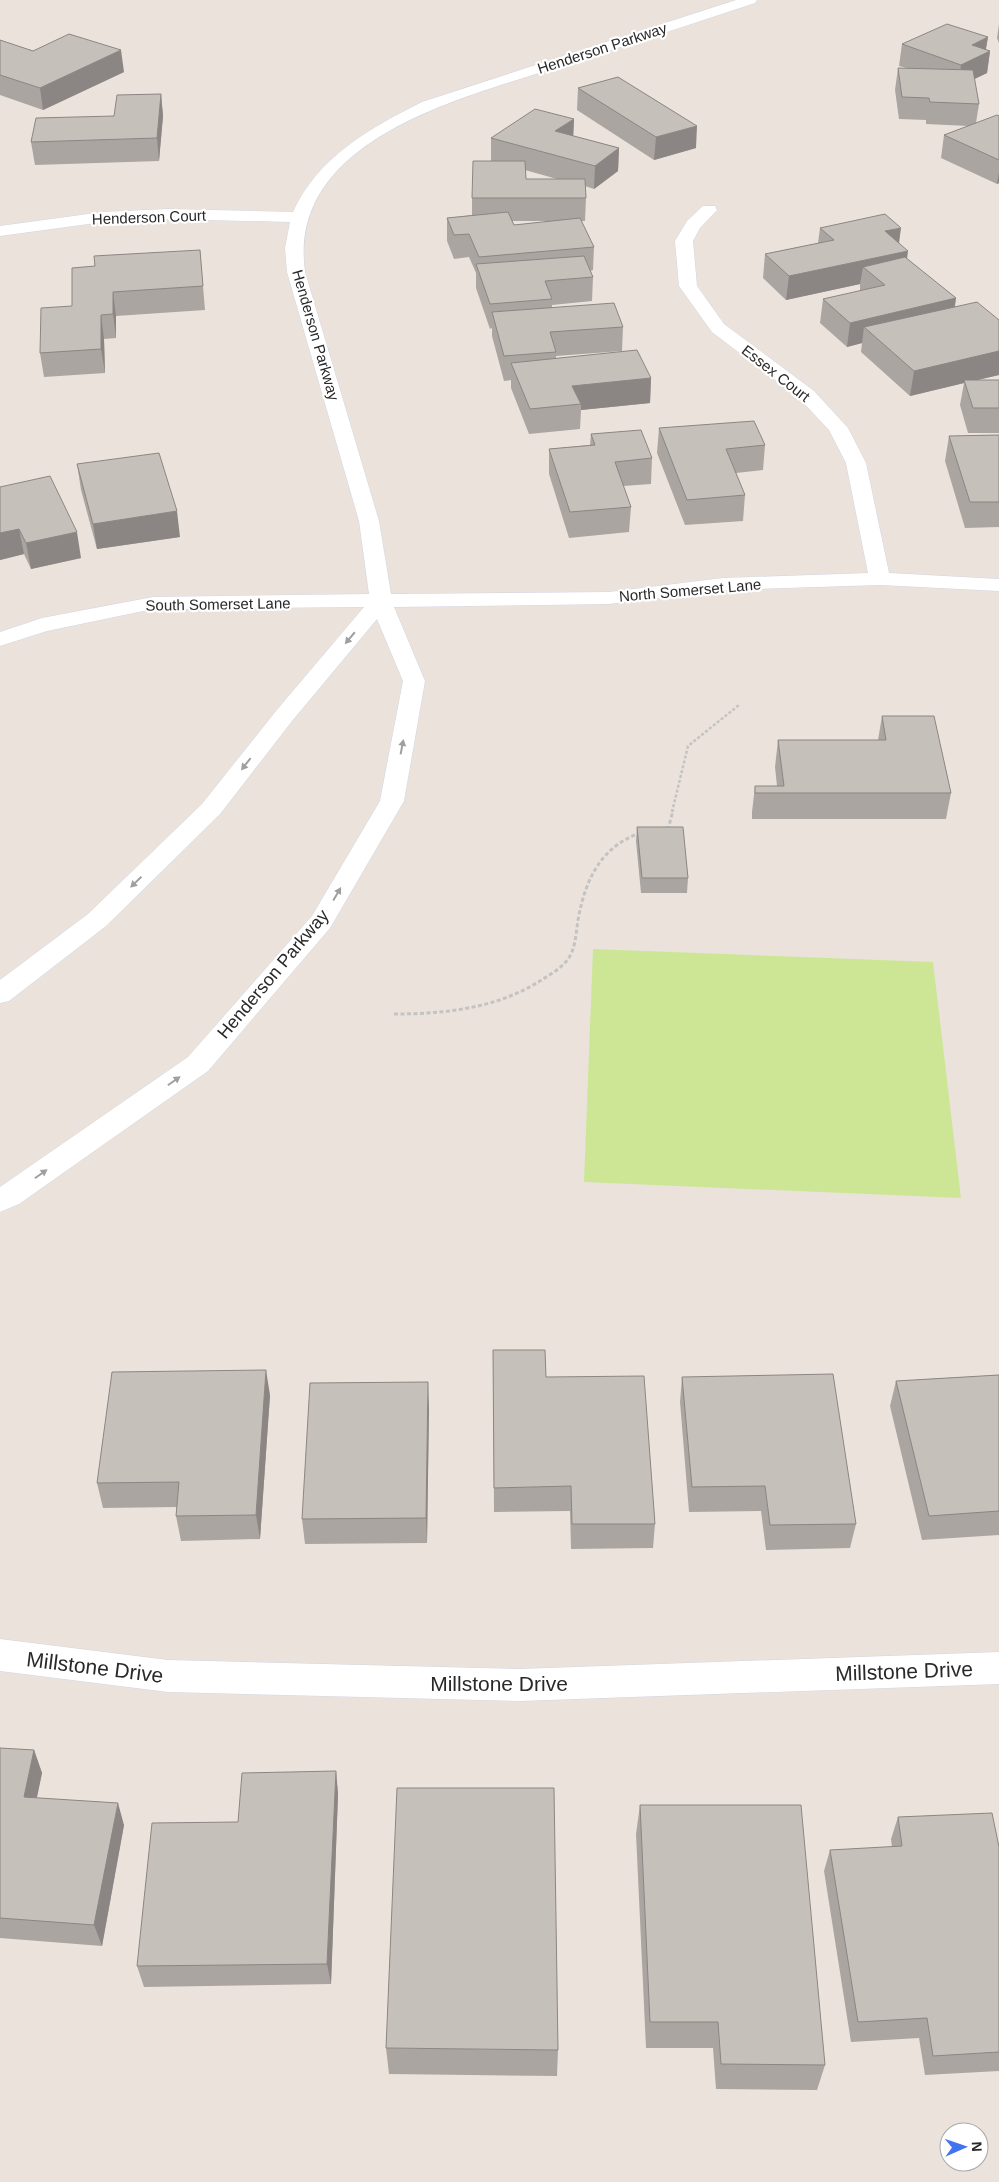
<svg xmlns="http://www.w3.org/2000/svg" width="999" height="2182" viewBox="0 0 999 2182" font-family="Arial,sans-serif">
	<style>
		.pitch { fill: #cce696 }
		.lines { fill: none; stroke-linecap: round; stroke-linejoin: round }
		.minor-casing { stroke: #d1d6e1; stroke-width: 1 }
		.path-far1 { stroke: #c3c3c3; stroke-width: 2.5; stroke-dasharray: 3 2; stroke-linecap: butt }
		.path { stroke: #c3c3c3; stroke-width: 3; stroke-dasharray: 4 2.5; stroke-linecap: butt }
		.minor { fill: #fff; fill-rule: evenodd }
		.wall { fill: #aaa5a1; fill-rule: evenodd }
		.shaded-wall { fill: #8b8683 }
		.building { fill: #c6c0bb; stroke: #8b8683 }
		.oneway { fill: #9f9f9f }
		.labels { text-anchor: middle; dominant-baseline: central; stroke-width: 4.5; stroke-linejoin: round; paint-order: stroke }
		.far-street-label { font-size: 15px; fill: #292929; stroke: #fff }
		.street-label { font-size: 18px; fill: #292929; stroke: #fff }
		.near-street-label { font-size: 21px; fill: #292929; stroke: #fff }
	</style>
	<rect width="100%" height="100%" fill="#ebe3db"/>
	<polygon class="pitch" points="593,949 933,962 961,1198 584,1182"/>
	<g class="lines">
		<g class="minor-casing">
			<g id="minor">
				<path d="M736,0H757L755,3C691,24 628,45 564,65C468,97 286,137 305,272L379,521L391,594L609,592L723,578L868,573L846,463L829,430L800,399L712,332L679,286L675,241L687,221L703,206H715L717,210L700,228L693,241L697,286L724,324L814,391L848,428L866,463L889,573L999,579V591L880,585L723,590L609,604L394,607L425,681L404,801L330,928L208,1071L19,1204L0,1212V1187L188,1057L312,916L380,801L403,681L377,619L292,721L220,814L106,926L9,1001L0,1003V980L88,914L202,804L276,711L364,607L153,609L47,631L0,646V632L42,618L153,597L369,594L359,521L287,272L285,248L290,222L168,219L103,222L0,236V226L103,212L168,209L293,212C318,157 370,128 422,102Z"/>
				<polygon points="0,1639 168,1660 520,1669 999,1652 999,1684 520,1701 168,1692 0,1671"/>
			</g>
		</g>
		<polyline class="path-far1" points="672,812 688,746 739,705"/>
		<g class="path">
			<polyline points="668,830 673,810"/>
			<path d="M394,1014C446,1014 499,1008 543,979C553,973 566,965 571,954C576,943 576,932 578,920C585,881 600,847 640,833"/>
		</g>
		<use href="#minor" class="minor"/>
	</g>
	<g class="wall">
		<polygon points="999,24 999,43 997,38"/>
		<polygon points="988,37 986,49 990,51 987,73 974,79 979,104 976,123 999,116 999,183 997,184 941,158 944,135 969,126 926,124 926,120 899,119 895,90 898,68 907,68 899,66 902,44"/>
		<polygon points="0,40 33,51 124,72 43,110 0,95"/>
		<polygon points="578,88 696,148 654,160 577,110"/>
		<polygon points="161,94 163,116 159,161 35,165 31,142 114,116"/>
		<path d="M574,119L573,136L619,148L618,171L594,189L585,186L586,198L585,221H581L594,247L593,270L590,271L593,277L592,301L552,305V308L623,327L622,351L556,356V359L651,378L650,403L581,410L580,429L529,434L511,388V380L504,381L492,336V328L490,329L476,288V273L469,257L454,259L447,241V218L472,215V198L491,161V138ZM525,170L557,179H526ZM512,221H552L514,225Z"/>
		<polygon points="820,228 899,243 907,259 956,298 955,307 999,320 999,375 976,380 999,380 999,433 968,433 960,405 964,383 910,396 861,352 862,343 847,347 820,323 823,299 860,291 860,284 786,300 763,278 765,254 818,243"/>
		<polygon points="200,250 205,310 116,316 116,338 104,339 105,373 44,377 40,353 72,306 95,266"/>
		<polygon points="659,428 765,445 763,470 736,473 745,495 743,521 685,525 657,453"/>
		<polygon points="591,434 652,458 651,484 623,486 631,507 629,532 569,538 549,474 549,449 590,445"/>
		<polygon points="999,435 999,527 965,528 945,461 949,436"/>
		<polygon points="77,464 180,537 97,549 81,490"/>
		<polygon points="0,487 81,558 31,569 24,554 0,560"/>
		<polygon points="882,716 951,793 946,819 752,819 752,812 755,786 777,786 775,767 778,740 878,740"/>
		<polygon points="637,827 688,878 687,893 641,893 636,841"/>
		<polygon points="493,1350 546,1377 655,1524 653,1548 571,1549 570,1511 494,1512"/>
		<polygon points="999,1375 999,1535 922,1540 890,1406 896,1381"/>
		<polygon points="682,1377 856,1524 850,1548 766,1550 761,1511 689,1512 680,1402"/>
		<polygon points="270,1395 260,1539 181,1541 176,1516 177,1507 103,1508 97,1483"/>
		<polygon points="429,1408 427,1543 305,1544 302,1519"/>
		<polygon points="0,1748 34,1750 42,1773 37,1798 124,1825 102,1946 0,1938"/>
		<polygon points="336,1771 338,1794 331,1984 144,1987 137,1966 238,1822"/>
		<polygon points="640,1805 825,2065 817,2090 716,2089 713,2048 646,2048 636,1834"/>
		<polygon points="898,1817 999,1847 999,2071 925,2075 919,2038 851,2042 824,1871 830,1850 892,1847 891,1839"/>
		<polygon points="386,2048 558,2050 557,2076 389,2074"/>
	</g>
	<g class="shaded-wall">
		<polygon points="988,37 985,53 990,51 987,73 958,87 961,65 972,45"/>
		<polygon points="121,50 124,72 43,110 40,88"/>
		<polygon points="161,94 163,116 159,161 157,138"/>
		<polygon points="574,119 573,141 555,131"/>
		<polygon points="697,126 696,148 654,160 656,137"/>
		<polygon points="619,148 618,171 594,189 595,166"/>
		<polygon points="999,172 999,183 997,184"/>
		<polygon points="901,228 898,251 885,231"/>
		<polygon points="908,251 905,275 863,267 860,284 786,300 789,276"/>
		<polygon points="113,292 116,316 116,338 113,314"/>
		<polygon points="956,298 952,322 864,327 862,343 847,347 850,323"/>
		<polygon points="101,315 104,339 105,373 101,349"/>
		<polygon points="999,351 999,375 965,383 964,380 964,383 910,396 914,371"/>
		<polygon points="651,378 650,403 581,410 581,404 572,386"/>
		<polygon points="177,511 180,537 97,549 93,524"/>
		<polygon points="19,529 24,554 0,560 0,533"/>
		<polygon points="77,532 81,558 31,569 26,543"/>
		<polygon points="266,1370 270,1395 260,1539 256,1515"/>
		<polygon points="428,1382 429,1408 427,1543 426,1518"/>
		<polygon points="34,1750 42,1773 32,1819 24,1797"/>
		<polygon points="336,1771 338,1794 331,1984 327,1964"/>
		<polygon points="118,1803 124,1825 102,1946 94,1925"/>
	</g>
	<g class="building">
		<polygon points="947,24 988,37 972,45 990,51 961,65 902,44"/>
		<polygon points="69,34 121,50 40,88 0,75 0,40 33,51"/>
		<polygon points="898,68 973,70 979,104 930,102 929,98 902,97"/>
		<polygon points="618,77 697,126 656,137 578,88"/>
		<polygon points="161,94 157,138 31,142 36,118 114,116 117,95"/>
		<polygon points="535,109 574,119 555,131 619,148 595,166 491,138"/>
		<polygon points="997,115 999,116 999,160 944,135"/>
		<polygon points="473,161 525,161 526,179 585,179 586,198 472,198"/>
		<polygon points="508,212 514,225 580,218 594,247 479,257 469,234 454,235 447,218"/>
		<polygon points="885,214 901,228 885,231 908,251 789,276 765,254 834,240 820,228"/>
		<polygon points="200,250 203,286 113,292 113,314 101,315 101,349 40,353 41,308 72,306 72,268 95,266 94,256"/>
		<polygon points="584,256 593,277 545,281 552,299 490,304 476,264"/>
		<polygon points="905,257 956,298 850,323 823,299 885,285 863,267"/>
		<polygon points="977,302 999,320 999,351 914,371 864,327"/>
		<polygon points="614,303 623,327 550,332 556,352 504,356 492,312"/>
		<polygon points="637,350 651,378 572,386 581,404 530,409 511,363"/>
		<polygon points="964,380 999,380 999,408 973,408"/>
		<polygon points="754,421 765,445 726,449 745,495 687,500 659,428"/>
		<polygon points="641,430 652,458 615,462 631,507 570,512 549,449 595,445 591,434"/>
		<polygon points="999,435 999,502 970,502 949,436"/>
		<polygon points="159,453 177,511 93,524 77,464"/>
		<polygon points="50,476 77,532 26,543 19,529 0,533 0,487"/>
		<polygon points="882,716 934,716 951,793 755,793 755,786 784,786 778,740 886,740"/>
		<polygon points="637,827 683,827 688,878 642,878"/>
		<polygon points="493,1350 545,1350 546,1377 644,1376 655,1524 572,1524 571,1486 494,1488"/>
		<polygon points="266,1370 256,1515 176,1516 179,1482 97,1483 112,1372"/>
		<polygon points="833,1374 856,1524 770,1525 765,1486 692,1487 682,1377"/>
		<polygon points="999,1375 999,1511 929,1516 896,1381"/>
		<polygon points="428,1382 426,1518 302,1519 310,1383"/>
		<polygon points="0,1748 34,1750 24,1797 118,1803 94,1925 0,1918"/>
		<polygon points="336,1771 327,1964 137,1966 152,1823 238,1822 242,1773"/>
		<polygon points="397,1788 554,1788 558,2050 386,2048"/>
		<polygon points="640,1805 801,1805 825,2065 721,2064 718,2022 650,2022"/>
		<polygon points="992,1813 999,1847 999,2052 933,2056 927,2018 858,2022 830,1850 902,1846 898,1817"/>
	</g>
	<defs><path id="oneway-solid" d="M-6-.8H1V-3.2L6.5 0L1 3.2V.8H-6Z" transform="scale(1.25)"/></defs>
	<g class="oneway">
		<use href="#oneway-solid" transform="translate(350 638) rotate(130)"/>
		<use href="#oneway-solid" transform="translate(402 747) rotate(-79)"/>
		<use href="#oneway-solid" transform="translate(246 764) rotate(128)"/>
		<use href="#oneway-solid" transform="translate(136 882) rotate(136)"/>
		<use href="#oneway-solid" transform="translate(337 894) rotate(-60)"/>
		<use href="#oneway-solid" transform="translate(174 1081) rotate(-35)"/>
		<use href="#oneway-solid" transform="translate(41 1174) rotate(-35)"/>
	</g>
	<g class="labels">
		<g class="far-street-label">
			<text transform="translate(602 48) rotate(-18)">Henderson Parkway</text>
			<text transform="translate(149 217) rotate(-2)">Henderson Court</text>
			<text transform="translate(316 335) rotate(74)">Henderson Parkway</text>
			<text transform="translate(776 373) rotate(38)">Essex Court</text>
			<text transform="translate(690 590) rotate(-5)">North Somerset Lane</text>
			<text transform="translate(218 604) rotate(-1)">South Somerset Lane</text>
		</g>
		<g class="street-label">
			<text transform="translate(273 974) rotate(-50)">Henderson Parkway</text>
		</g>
		<g class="near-street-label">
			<text transform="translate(95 1667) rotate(7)">Millstone Drive</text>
			<text transform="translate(904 1671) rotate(-2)">Millstone Drive</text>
			<text x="499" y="1683">Millstone Drive</text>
		</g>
	</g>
	<g transform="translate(964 2147) rotate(88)"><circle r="24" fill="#ffffff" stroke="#a9a9a9"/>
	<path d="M0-4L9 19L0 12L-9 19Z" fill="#4273f1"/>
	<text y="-8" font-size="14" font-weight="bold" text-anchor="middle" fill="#292929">N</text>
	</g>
</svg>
